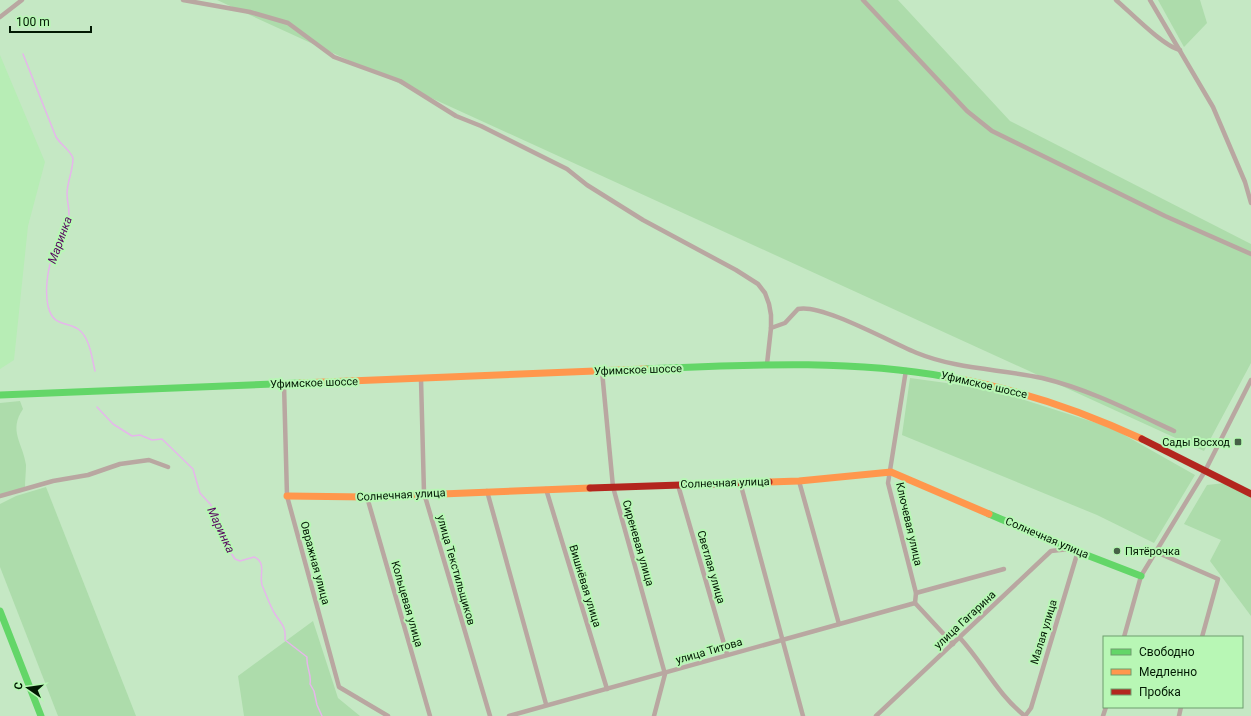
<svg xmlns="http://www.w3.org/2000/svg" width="1251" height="716" viewBox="0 0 1251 716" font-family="Roboto,sans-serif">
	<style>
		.built { fill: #b7edb5 }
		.green { fill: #addcab }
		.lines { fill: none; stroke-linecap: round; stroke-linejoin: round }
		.stream { stroke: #e6b6eb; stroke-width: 1.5 }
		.street { stroke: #b9a7a1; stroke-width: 4.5 }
		.fast { stroke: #63d668; stroke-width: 7 }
		.slow { stroke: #ff974d; stroke-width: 7 }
		.jam { stroke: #b3261e; stroke-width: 7 }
		.poi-dot { fill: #466147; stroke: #b8f7b5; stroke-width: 1.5 }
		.labels { text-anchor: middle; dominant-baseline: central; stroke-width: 4; stroke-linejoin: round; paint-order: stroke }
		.street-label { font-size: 11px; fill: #021903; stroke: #b8f7b5 }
		.poi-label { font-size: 11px; fill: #021903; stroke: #b8f7b5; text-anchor: end }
		.water-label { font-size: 12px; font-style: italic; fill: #57085f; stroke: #b8f7b5 }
	</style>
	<rect width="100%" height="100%" fill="#c5e8c4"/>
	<polygon class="built" points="0,55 45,162 28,226 14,360 0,369"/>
	<g class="green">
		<polygon points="217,0 898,0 1010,121 1251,244 1251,363 1204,451"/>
		<polygon points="1158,0 1200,0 1207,23 1184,47"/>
		<polygon points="910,378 990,389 1112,428 1195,475 1154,543 1097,515 902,435"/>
		<path d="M20,401L23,409C8,431 23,443 26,465C26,472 25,480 25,487L0,495V403Z"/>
		<polygon points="1225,483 1251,496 1251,616 1210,561 1221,540 1184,524 1207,485"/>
		<polygon points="46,487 136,716 58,716 0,567 0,504 16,496"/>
		<polygon points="313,621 338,698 360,716 244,716 238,676"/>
	</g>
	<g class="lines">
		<g class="stream">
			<path d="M23,54L56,137C61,145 70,150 73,158C73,171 67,182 67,194C67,204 71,211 68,221C64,234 57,245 52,258C47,272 45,292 48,306C53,327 66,321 78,329C90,337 92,359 95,371"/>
			<path d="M97,407L113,424L132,436L140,435L152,440L162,439L193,469L200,493L211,505L224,542L235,559L240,561L254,557C267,563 259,574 262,585C266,594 270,606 275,614C282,625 286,626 285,640L307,657C306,668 312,674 310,684L314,691L317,705L322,716"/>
		</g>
		<g class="street">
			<polyline points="183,0 250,12 288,23 334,57 400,81 456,116 481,126 567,169 587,185 643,220 736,270 758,284 765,293 769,304 771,315 771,328 767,364"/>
			<polyline points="863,0 967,111 992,131 1165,216 1251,254"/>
			<path d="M1116,0C1130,12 1164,47 1180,50"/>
			<polyline points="1150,0 1213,107 1245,182 1251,203"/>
			<polyline points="0,17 22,0"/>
			<path d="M771,328L785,323L798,309C821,303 892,343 917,353C956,369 1000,369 1042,378C1088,389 1131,411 1174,431"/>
			<polyline points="906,370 888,483 916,593 915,603 953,644"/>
			<polyline points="602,371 613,487 665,674 654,716"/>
			<polyline points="421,379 424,493 490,716"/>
			<polyline points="284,384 287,496 339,687 388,716"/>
			<polyline points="799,481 839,624"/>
			<polyline points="740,482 803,716"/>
			<polyline points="678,485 727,654"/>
			<polyline points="546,489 607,689"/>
			<polyline points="487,491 546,704"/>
			<polyline points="0,496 53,481 88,475 120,464 149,460 168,467"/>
			<polyline points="367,497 430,716"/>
			<polyline points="1156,552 1218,579 1202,637"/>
			<polyline points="916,593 1004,569"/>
			<polyline points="1124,637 1141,576 1205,471 1251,380"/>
			<path d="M960,638C983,663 998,695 1025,716"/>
			<polyline points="509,716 915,603"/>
			<polyline points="876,716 1051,551 1069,549"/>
			<polyline points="1025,716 1031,708 1078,551"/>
			<polyline points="1103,716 1106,707"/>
			<polyline points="1179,716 1181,707"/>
		</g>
		<g class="fast">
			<path d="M645,369C746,365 847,359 947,377"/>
			<polyline points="0,395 300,383"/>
			<polyline points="989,514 1071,549 1141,576"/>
			<polyline points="0,611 41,716"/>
		</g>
		<g class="slow">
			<path d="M947,377C1016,388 1080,410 1142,439"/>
			<polyline points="300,383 645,369"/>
			<polyline points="769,482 799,481 891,472 989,514"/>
			<polyline points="287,496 367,497 590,488"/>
		</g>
		<g class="jam">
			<polyline points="1142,439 1251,494"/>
			<polyline points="590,488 769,482"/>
		</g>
	</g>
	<g class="poi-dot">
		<rect x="1234" y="438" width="8" height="8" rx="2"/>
		<circle cx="1117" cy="551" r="4"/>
	</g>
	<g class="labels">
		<g class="street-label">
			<text transform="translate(638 370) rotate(-2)">Уфимское шоссе</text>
			<text transform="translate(314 383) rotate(-2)">Уфимское шоссе</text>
			<text transform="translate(984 385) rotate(13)">Уфимское шоссе</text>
			<text transform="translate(725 483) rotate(-2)">Солнечная улица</text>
			<text transform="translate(401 495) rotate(-3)">Солнечная улица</text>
			<text transform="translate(909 524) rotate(77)">Ключевая улица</text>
			<text transform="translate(1047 538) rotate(23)">Солнечная улица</text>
			<text transform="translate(638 543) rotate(74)">Сиреневая улица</text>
			<text transform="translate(315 563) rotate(75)">Овражная улица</text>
			<text transform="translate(711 567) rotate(74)">Светлая улица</text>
			<text transform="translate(456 570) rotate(74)">улица Текстильщиков</text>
			<text transform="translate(585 586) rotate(73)">Вишнёвая улица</text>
			<text transform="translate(407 604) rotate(74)">Кольцевая улица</text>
			<text transform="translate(965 620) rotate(-43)">улица Гагарина</text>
			<text transform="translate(1044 632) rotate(-73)">Малая улица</text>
			<text transform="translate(709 651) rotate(-16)">улица Титова</text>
		</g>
		<g class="poi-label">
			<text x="1230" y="442">Сады Восход</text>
			<text x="1125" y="551" text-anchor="start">Пятёрочка</text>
		</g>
		<g class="water-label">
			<text transform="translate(60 240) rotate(-70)">Маринка</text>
			<text transform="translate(221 530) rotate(65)">Маринка</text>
		</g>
	</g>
	<rect x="1103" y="636" width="140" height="72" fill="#b8f7b5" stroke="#6f9e6e"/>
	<rect x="1111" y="649" width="20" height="6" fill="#63d668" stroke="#6f9e6e"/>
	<text x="1139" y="656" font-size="12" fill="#021903">Свободно</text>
	<rect x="1111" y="669" width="20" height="6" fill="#ff974d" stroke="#6f9e6e"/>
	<text x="1139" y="676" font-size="12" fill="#021903">Медленно</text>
	<rect x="1111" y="689" width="20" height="6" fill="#b3261e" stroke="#6f9e6e"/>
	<text x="1139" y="696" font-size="12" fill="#021903">Пробка</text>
	<g transform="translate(28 688) rotate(283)" stroke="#b8f7b5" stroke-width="3" paint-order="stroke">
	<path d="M0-3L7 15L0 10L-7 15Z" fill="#021903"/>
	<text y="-6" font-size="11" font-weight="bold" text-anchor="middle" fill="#021903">С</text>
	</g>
	<path d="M10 26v6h81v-6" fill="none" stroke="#021903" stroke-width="2"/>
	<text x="16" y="26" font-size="12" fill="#021903" stroke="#b8f7b5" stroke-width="3" paint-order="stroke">100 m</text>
</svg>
